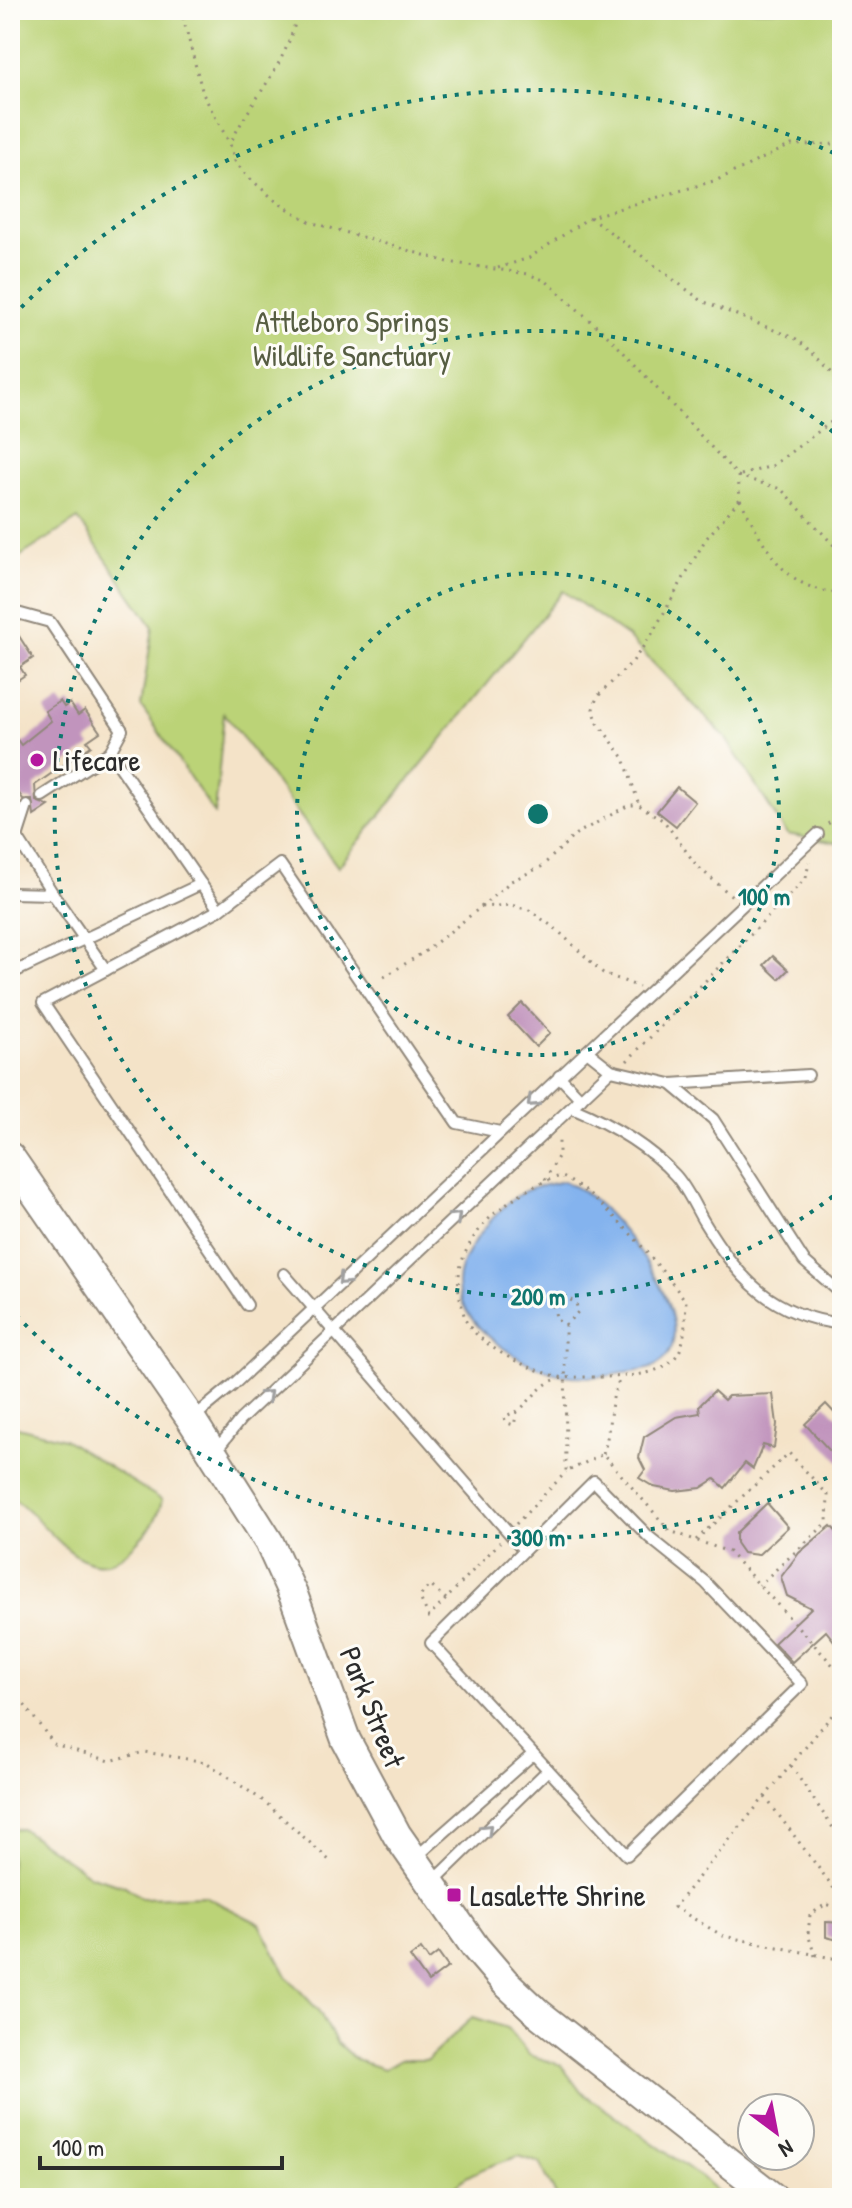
<svg xmlns="http://www.w3.org/2000/svg" width="852" height="2208" viewBox="0 0 852 2208" font-family="'Patrick Hand',sans-serif">
	<style>
		.green { fill: #bbd377; stroke: #737f51; stroke-width: 2 }
		.water { fill: #84b3ee; stroke: #586f8c; stroke-width: 2 }
		.building { fill: #c194bd }
		.lines { fill: none; stroke-linecap: round; stroke-linejoin: round }
		.service-casing { stroke: #90877a; stroke-width: 14 }
		.secondary-casing { stroke: #90877a; stroke-width: 32 }
		.path { stroke: #90877a; stroke-width: 3; stroke-dasharray: 2 6; stroke-linecap: butt }
		.service { stroke: #fff; stroke-width: 10 }
		.secondary { stroke: #fff; stroke-width: 28 }
		.oneway { stroke: #a0a0a0 }
		.ring { fill: none; stroke: #0f766e; stroke-width: 4; stroke-dasharray: 4 8 }
		.poi-dot { fill: #b5179e; stroke: #fdfcf7; stroke-width: 3 }
		.labels { text-anchor: middle; dominant-baseline: central; stroke-width: 6; stroke-linejoin: round; paint-order: stroke }
		.park-label { font-size: 30px; fill: #565d42; stroke: #fdfcf7 }
		.poi-label { font-size: 30px; fill: #2b2b2b; stroke: #fdfcf7; text-anchor: start }
		.street-label { font-size: 30px; fill: #2b2b2b; stroke: #fdfcf7 }
		.centre { fill: #0f766e; stroke: #fdfcf7; stroke-width: 4 }
		.ring-label { font-size: 24px; text-anchor: middle; font-weight: bold; fill: #0f766e; stroke: #fdfcf7; stroke-width: 6; stroke-linejoin: round; paint-order: stroke }
	</style>
	<rect width="100%" height="100%" fill="#fdfcf7"/>
	<filter id="ink" filterUnits="userSpaceOnUse"><feTurbulence type="fractalNoise" baseFrequency=".0125" numOctaves="2"/><feDisplacementMap in="SourceGraphic" scale="16" xChannelSelector="R" yChannelSelector="G"/><feConvolveMatrix kernelMatrix="1 2 1 2 8 2 1 2 1" color-interpolation-filters="sRGB"/></filter>
	<filter id="wash" filterUnits="userSpaceOnUse"><feTurbulence type="fractalNoise" baseFrequency=".006" numOctaves="4" result="noise"/><feDisplacementMap in="SourceGraphic" scale="32" xChannelSelector="R" yChannelSelector="G"/><feGaussianBlur stdDeviation="1.8" result="paint"/><feColorMatrix in="noise" values="0 0 0 0 0 0 0 0 0 0 0 0 0 0 0 0 0 1.4 0 .05"/><feComposite in="paint" operator="in"/></filter>
	<g filter="url(#wash)">
		<rect width="100%" height="100%" fill="#f4e3c8"/>
		<g class="green">
			<polygon points="10,10 842,10 842,844 787,834 725,737 628,637 563,591 338,867 224,713 215,814 141,706 153,627 78,519 19,557 10,545"/>
			<path d="M10,1425L64,1439L162,1500C157,1524 146,1533 129,1550C83,1595 46,1516 10,1497Z"/>
			<path d="M22,1829L91,1876L125,1886L142,1898L205,1896L260,1924L288,1978L318,2010L337,2043L356,2060L384,2069L400,2060H427L473,2017L507,2028L529,2055L561,2065L581,2092L704,2179L724,2198H557L540,2163L519,2156C498,2164 455,2174 447,2198H10V1830Z"/>
		</g>
		<path class="water" d="M564,1181C571,1185 579,1188 585,1193C619,1216 716,1336 653,1367C645,1371 632,1372 623,1373C604,1377 581,1378 563,1375C526,1369 458,1326 458,1284C458,1254 498,1207 523,1192C534,1186 551,1184 564,1181Z"/>
		<g id="blocks">
			<g class="building">
				<polygon points="10,622 33,658 20,667 25,675 10,685"/>
				<polygon points="60,701 64,707 70,703 78,715 85,710 100,732 87,741 91,746 35,785 36,801 49,806 34,816 32,800 23,799 18,792 10,797 10,730 21,745 51,721 45,711"/>
				<polygon points="677,787 695,802 676,826 657,811"/>
				<polygon points="773,956 788,970 779,979 764,965"/>
				<polygon points="522,1003 550,1033 536,1047 508,1017"/>
				<polygon points="714,1391 724,1400 728,1396 773,1394 777,1424 774,1448 763,1445 753,1469 745,1463 725,1488 715,1479 701,1488 675,1491 654,1487 639,1478 645,1470 639,1458 644,1437 676,1417 700,1413 699,1406"/>
				<polygon points="826,1404 842,1421 842,1464 805,1424"/>
				<polygon points="767,1503 788,1527 758,1555 743,1553 736,1543 736,1533"/>
				<polygon points="831,1526 842,1538 842,1651 826,1631 792,1662 774,1643 811,1608 787,1596 781,1577 799,1553"/>
				<polygon points="826,1922 842,1923 842,1941 826,1937"/>
				<polygon points="421,1949 429,1960 438,1953 448,1967 428,1982 410,1957"/>
			</g>
		</g>
	</g>
	<g filter="url(#ink)">
		<use href="#blocks" fill-opacity="0" stroke="#90877a" stroke-width="2"/>
		<g class="lines">
			<g class="service-casing">
				<g id="service">
					<polyline points="10,611 50,622 122,730 110,752 219,910"/>
					<polyline points="42,796 110,752"/>
					<polyline points="27,806 17,837 53,894"/>
					<polyline points="10,893 53,894 106,970"/>
					<polyline points="10,974 201,884"/>
					<polyline points="587,1051 818,834"/>
					<polyline points="559,1076 581,1099"/>
					<polyline points="671,1084 808,1075"/>
					<path d="M572,1108C610,1124 646,1144 675,1175C687,1188 695,1207 704,1222C738,1279 773,1316 842,1324"/>
					<polyline points="284,1274 523,1549"/>
					<polyline points="247,1305 43,1003 219,910 280,864 457,1123 500,1132"/>
					<polyline points="193,1418 233,1385 587,1051 611,1070 671,1084 713,1119 804,1261 842,1294"/>
					<polyline points="215,1452 240,1420 611,1070"/>
					<polygon points="594,1481 649,1537 705,1582 802,1684 627,1855 431,1643"/>
					<polyline points="415,1858 533,1754"/>
					<polyline points="433,1882 548,1770"/>
				</g>
			</g>
			<g class="secondary-casing">
				<polyline id="secondary" points="10,1157 191,1419 269,1542 294,1597 346,1740 397,1835 475,1947 505,1982 538,2013 774,2198"/>
			</g>
			<g class="path">
				<polyline points="181,10 203,94 230,144"/>
				<path d="M298,10C288,65 253,96 230,144L235,161L246,175L277,202L310,222L448,262L528,274L546,281L613,341L738,476L740,499L705,540L652,634L633,661L597,697L593,709L598,723L624,758L639,805"/>
				<polyline points="590,217 702,301 796,339 814,353 842,384"/>
				<polyline points="498,268 529,258 590,217 717,180 791,145 842,144"/>
				<polyline points="741,475 772,466 842,414"/>
				<polyline points="738,476 781,489 842,554"/>
				<path d="M740,500C767,548 781,590 842,593"/>
				<polyline points="828,824 842,810"/>
				<polyline points="481,907 511,881 541,867 576,834 629,805 639,805 664,821 697,866 733,897"/>
				<polyline points="384,977 427,950 481,907 511,905 529,910 556,929 603,973 639,987"/>
				<polyline points="627,1061 806,878 809,862"/>
				<polyline points="545,1180 559,1155 559,1136"/>
				<polyline points="565,1325 578,1312 576,1303 563,1296 553,1306 557,1320 565,1325 566,1472 603,1454 670,1531 729,1552 842,1675"/>
				<path d="M517,1412L514,1425L507,1423L504,1418C509,1413 514,1414 519,1410C535,1397 541,1381 563,1378C594,1374 663,1386 680,1350C686,1336 685,1316 686,1301C650,1256 612,1204 561,1176C510,1190 445,1243 461,1302C463,1309 464,1319 468,1325C491,1353 529,1369 563,1378"/>
				<path d="M603,1454C612,1428 607,1402 621,1377"/>
				<polyline points="516,1524 566,1472"/>
				<polyline points="696,1540 789,1453 828,1495 827,1523 759,1585"/>
				<polyline points="446,1599 431,1586 424,1590 420,1598 429,1617 500,1542"/>
				<polyline points="10,1686 54,1744 110,1761 144,1752 206,1762 265,1802 329,1860"/>
				<polyline points="842,1703 674,1907 723,1936 842,1960"/>
				<polyline points="791,1766 842,1841"/>
				<polyline points="765,1797 842,1899"/>
				<polyline points="815,1956 808,1934 810,1915 826,1904 842,1909"/>
			</g>
			<use href="#service" class="service"/>
			<use href="#secondary" class="secondary"/>
		</g>
		<defs><path id="oneway-chevron" d="M-2-3.5L2.5 0L-2 3.5" fill="none" stroke-width="1.6" stroke-linecap="round" stroke-linejoin="round" transform="scale(2)"/></defs>
		<g class="oneway">
			<use href="#oneway-chevron" transform="translate(532 1102) rotate(137)"/>
			<use href="#oneway-chevron" transform="translate(456 1217) rotate(-43)"/>
			<use href="#oneway-chevron" transform="translate(343 1280) rotate(136)"/>
			<use href="#oneway-chevron" transform="translate(267 1395) rotate(-43)"/>
			<use href="#oneway-chevron" transform="translate(487 1829) rotate(-44)"/>
		</g>
	</g>
	<g class="ring">
		<circle cx="538" cy="814" r="241"/>
		<path d="M842 1189A483 483 0 1 1 842 439"/>
		<path d="M838 1473A724 724 0 0 1 13 1312M13 316A724 724 0 0 1 838 155"/>
	</g>
	<g class="poi-dot">
		<circle cx="37" cy="760" r="8"/>
		<rect x="446" y="1887" width="16" height="16" rx="4"/>
	</g>
	<g class="labels">
		<g class="park-label">
			<text x="352" y="321">Attleboro Springs<tspan x="352" dy="34">Wildlife Sanctuary</tspan></text>
		</g>
		<g class="poi-label">
			<text x="53" y="760">Lifecare</text>
			<text x="470" y="1895">Lasalette Shrine</text>
		</g>
		<g class="street-label">
			<text transform="translate(373 1707) rotate(68)">Park Street</text>
		</g>
	</g>
	<circle cx="538" cy="814" r="12" class="centre"/>
	<g class="ring-label">
		<text x="764" y="905">100 m</text>
		<text x="538" y="1305">200 m</text>
		<text x="538" y="1546">300 m</text>
	</g>
	<rect width="852" height="2208" fill="none" stroke="#fdfcf7" stroke-width="40"/>
	<g transform="translate(776 2132) rotate(148)"><circle r="38" fill="#fdfcf7" stroke="#a9a8a5" stroke-width="2"/>
	<path d="M0-6L14 30L0 20L-14 30Z" fill="#b5179e"/>
	<text y="-12" font-size="22" font-weight="bold" text-anchor="middle" fill="#2b2b2b">N</text>
	</g>
	<path d="M40 2156v12h242v-12" fill="none" stroke="#2b2b2b" stroke-width="4"/>
	<text x="52" y="2156" font-size="24" fill="#2b2b2b" stroke="#fdfcf7" stroke-width="6" paint-order="stroke">100 m</text>
</svg>
